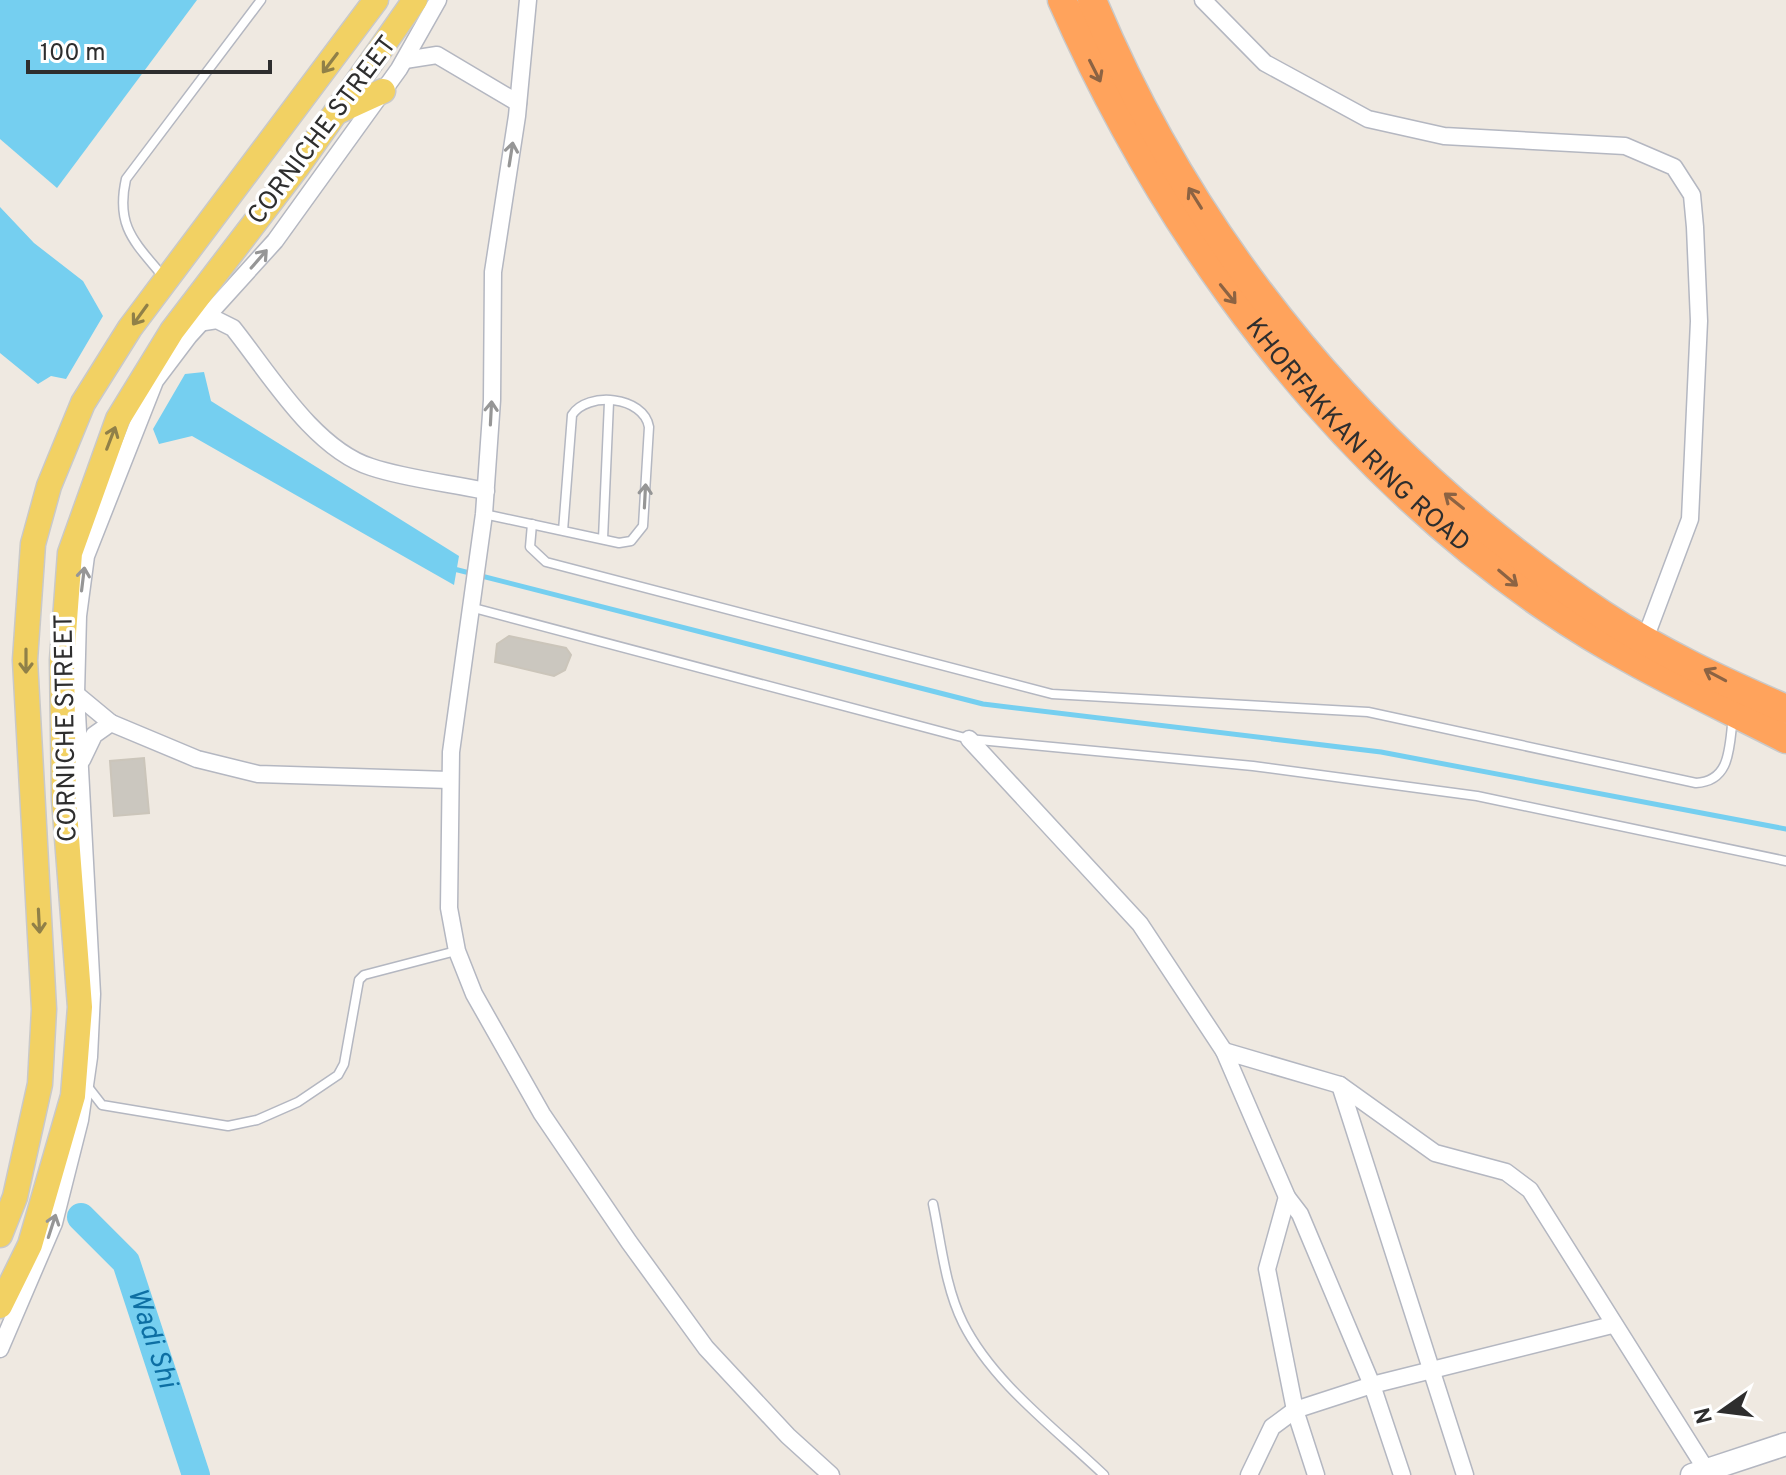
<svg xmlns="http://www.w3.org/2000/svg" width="1786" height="1475" viewBox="0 0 1786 1475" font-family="Overpass,sans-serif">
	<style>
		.water { fill: #75cff0 }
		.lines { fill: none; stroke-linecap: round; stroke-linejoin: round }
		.stream { stroke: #75cff0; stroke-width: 5 }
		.river { stroke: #75cff0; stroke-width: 28 }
		.building { fill: #cbc7bf; stroke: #cbc5ba; stroke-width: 2 }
		.lane-casing { stroke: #b4b7c1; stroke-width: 11 }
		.street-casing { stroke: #b4b7c1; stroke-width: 19 }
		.secondary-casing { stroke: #b4b7c1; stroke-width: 25 }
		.primary-casing { stroke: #c9c9c9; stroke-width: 27 }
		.highway-casing { stroke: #c9c9c9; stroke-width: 31 }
		.lane { stroke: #fff; stroke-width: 8 }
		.street { stroke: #fff; stroke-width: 16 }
		.secondary { stroke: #fff; stroke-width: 22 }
		.primary { stroke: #f2d163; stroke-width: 24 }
		.highway { stroke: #ffa35c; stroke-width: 28 }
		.oneway { stroke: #908048 }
		.oneway2 { stroke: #8c6343 }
		.oneway3 { stroke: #969696 }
		.labels { text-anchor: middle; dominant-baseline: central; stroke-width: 7; stroke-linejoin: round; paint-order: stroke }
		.street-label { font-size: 26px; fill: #2e2e2e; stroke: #fff }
		.water-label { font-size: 28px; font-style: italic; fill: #0d6fa3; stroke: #fff }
	</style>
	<rect width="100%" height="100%" fill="#efe9e1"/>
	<g class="water">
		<polygon points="0,0 197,0 57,188 0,139"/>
		<polygon points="0,207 34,243 83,281 103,316 66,379 51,376 38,384 0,353"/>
		<polygon points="204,372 211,401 459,556 454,585 192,436 159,444 153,429 185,374"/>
	</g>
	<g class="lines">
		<polyline class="stream" points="454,569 983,704 1381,752 1786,829"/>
		<path class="river" id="s1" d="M81,1217L126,1262L196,1475"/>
	</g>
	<g class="building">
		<polygon points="509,636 566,648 571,655 565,670 554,676 495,662 497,644"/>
		<polygon points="144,758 149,813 114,816 110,761"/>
	</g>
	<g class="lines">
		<g class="lane-casing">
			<g id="lane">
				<path d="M165,279C136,243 115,228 126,179L261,0"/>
				<path d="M484,514L619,543L631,541L643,526L649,427C644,396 587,391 572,415L563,531"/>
				<path d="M532,524L530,547L546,562L1052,694L1368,712L1696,783C1732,781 1729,745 1733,717"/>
				<polyline points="603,539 609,402"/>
				<polyline points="470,607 969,739 1253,766 1477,796 1786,861"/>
				<polyline points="88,1087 102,1105 228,1126 257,1120 298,1102 338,1075 344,1064 359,980 364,975 456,951"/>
				<path d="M933,1204C941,1242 945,1287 963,1323C993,1383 1056,1429 1104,1475"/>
			</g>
		</g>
		<g class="street-casing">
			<g id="street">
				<polyline points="528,0 517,116 493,272 492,400 484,514 451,752 449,908 457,951 474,994 542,1114 629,1242 706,1348 788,1436 831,1475"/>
				<polyline points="1203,0 1265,63 1368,119 1444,136 1625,146 1674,167 1692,195 1695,227 1699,321 1690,519 1645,639"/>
				<polyline points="405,60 437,55 518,103"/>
				<path d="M198,323L217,320L233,328C269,373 314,449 371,467C407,479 449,483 486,491"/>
				<polyline points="76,694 111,723 94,735 82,760"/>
				<polyline points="111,723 197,759 258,774 449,780"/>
				<polyline points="969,739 1140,924 1224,1051"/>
				<polyline points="1340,1085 1465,1475"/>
				<polyline points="1287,1197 1267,1269 1295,1410 1316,1475"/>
				<polyline points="0,1349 54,1223 80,1120 89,1057 92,994 76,694 78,616 86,556 155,381 189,336 275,241 399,69 438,0"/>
				<polyline points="1249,1475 1272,1427 1295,1410 1372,1385 1612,1325"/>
				<polyline points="1402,1475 1372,1385 1300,1214 1287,1197 1224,1051 1340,1085 1435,1153 1506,1172 1530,1190 1707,1471"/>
			</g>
		</g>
		<g class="secondary-casing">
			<polyline id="secondary" points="1692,1475 1786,1444"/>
		</g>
		<g class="primary-casing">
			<g id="primary">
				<polyline points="337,112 383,91"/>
				<polyline points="0,1235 15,1197 40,1084 44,1009 25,660 33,544 49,486 83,403 130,328 376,0"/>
				<polyline points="0,1306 30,1245 73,1096 80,1007 64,799 62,660 70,553 118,419 172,331 298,166 415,0"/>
			</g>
		</g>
		<g class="highway-casing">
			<g id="highway">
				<path id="s2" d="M1062,0C1167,238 1331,460 1547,608C1622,660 1706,698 1786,739"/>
				<path d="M1092,0C1197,253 1375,463 1603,615C1659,652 1724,682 1786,709"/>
			</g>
		</g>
		<use href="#lane" class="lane"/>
		<use href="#street" class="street"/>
		<use href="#secondary" class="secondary"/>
		<use href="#primary" class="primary"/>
		<use href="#highway" class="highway"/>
	</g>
	<defs><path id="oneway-shaft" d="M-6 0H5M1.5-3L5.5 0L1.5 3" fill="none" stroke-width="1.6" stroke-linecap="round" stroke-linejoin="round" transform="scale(2)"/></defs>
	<g class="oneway">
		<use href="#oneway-shaft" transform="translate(330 63) rotate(127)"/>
		<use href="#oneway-shaft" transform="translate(140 315) rotate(126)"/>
		<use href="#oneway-shaft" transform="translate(111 438) rotate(-69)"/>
		<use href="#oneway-shaft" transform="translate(26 661) rotate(90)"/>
		<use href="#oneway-shaft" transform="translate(39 921) rotate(87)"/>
	</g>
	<g class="oneway2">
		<use href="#oneway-shaft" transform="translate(1095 71) rotate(63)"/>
		<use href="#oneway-shaft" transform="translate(1195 198) rotate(-122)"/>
		<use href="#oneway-shaft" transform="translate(1228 294) rotate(51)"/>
		<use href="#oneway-shaft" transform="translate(1454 501) rotate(-141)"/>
		<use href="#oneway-shaft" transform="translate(1508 578) rotate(40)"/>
		<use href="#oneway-shaft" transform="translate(1715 675) rotate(-152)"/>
	</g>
	<g class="oneway3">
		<use href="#oneway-shaft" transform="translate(511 154) rotate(-81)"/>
		<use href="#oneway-shaft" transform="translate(259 259) rotate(-49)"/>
		<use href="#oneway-shaft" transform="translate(491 413) rotate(-87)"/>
		<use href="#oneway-shaft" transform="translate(645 496) rotate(-87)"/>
		<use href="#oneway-shaft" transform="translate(83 579) rotate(-83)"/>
		<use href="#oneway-shaft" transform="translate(52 1226) rotate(-72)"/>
	</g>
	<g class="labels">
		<g class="street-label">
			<text transform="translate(323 131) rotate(-53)">CORNICHE STREET</text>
			<text stroke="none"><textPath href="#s2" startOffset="530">KHORFAKKAN RING ROAD</textPath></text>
			<text transform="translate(67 728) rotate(-91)">CORNICHE STREET</text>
		</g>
		<g class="water-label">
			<text stroke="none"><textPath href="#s1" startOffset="144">Wadi Shi</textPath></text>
		</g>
	</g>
	<g transform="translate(1722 1411) rotate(256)" stroke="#ffffff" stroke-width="6" paint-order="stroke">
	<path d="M0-6L14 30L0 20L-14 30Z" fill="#2e2e2e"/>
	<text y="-12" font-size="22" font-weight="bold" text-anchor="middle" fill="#2e2e2e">N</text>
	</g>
	<path d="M28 60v12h242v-12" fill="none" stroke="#2e2e2e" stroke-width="4"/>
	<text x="40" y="60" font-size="24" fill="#2e2e2e" stroke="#ffffff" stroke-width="6" paint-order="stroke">100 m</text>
</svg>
